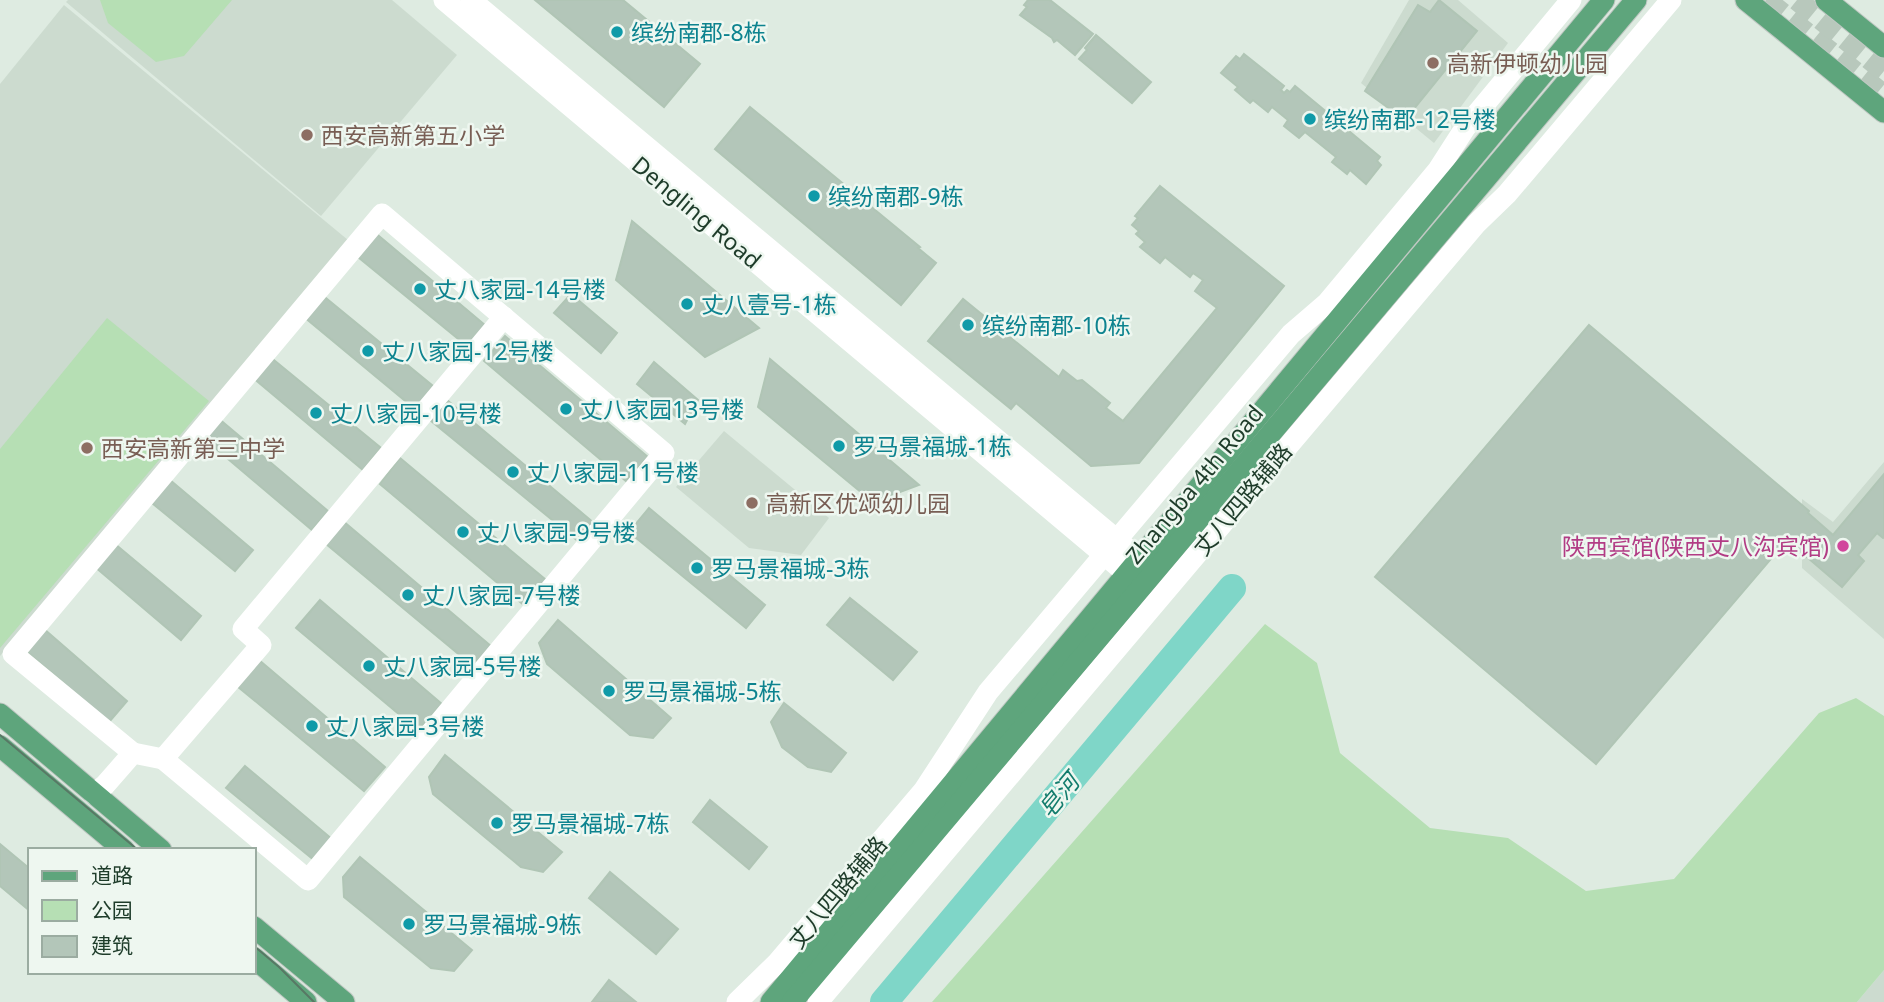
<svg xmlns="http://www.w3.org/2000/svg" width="1884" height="1002" viewBox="0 0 1884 1002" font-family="'Noto Sans','Noto Sans SC',sans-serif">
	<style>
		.built { fill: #ccdbcf }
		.green { fill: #b6dfb4 }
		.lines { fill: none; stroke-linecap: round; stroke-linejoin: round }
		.river { stroke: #7fd6c8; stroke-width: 28 }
		.building { fill: #b3c6b9; stroke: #b0c5b5; stroke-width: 2 }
		.highway-tunnel { stroke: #b8c8bc; stroke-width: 21; stroke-dasharray: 21 10; stroke-linecap: butt }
		.major-casing { stroke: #c0c8c3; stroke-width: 23 }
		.minor { stroke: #fff; stroke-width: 21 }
		.major { stroke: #5ea57c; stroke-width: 21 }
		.tram { stroke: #587865; stroke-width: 2 }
		.culture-dot { fill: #0f9aa8; stroke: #eef7f0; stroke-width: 2.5 }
		.education-dot { fill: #8d6e63; stroke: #eef7f0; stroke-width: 2.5 }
		.hotel-dot { fill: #d1479c; stroke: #eef7f0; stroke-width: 2.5 }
		.labels { text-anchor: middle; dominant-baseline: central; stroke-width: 5; stroke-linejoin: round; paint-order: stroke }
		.culture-label { font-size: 23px; fill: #0d838f; stroke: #eef7f0; text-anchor: start }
		.education-label { font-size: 23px; fill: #785e54; stroke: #eef7f0; text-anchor: start }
		.street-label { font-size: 23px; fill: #1e3c2a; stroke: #eef7f0 }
		.hotel-label { font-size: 23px; fill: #b23c85; stroke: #eef7f0; text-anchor: end }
		.water-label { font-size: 24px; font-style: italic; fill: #137c6d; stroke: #eef7f0 }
	</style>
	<rect width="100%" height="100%" fill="#deebe1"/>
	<g class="built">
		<polygon points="68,0 392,0 457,55 321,216 66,2"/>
		<polygon points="1409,0 1458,0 1508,43 1434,143 1361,83"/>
		<polygon points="64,5 348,240 0,656 0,84"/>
		<polygon points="724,431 829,518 801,555 749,548 676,487"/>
		<polygon points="1884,462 1884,639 1802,568 1802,499 1833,522"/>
		<polygon points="1884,970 1884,1002 1857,1002"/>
	</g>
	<g class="green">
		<polygon points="100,0 232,0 184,56 156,62 108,23"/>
		<polygon points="107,318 209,401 0,648 0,449"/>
		<polygon points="1265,624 1317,663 1340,753 1430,828 1508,838 1586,891 1674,879 1819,713 1856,698 1884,716 1884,970 1857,1002 932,1002"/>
	</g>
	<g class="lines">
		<polyline class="river" points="884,1002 1232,588"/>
	</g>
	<g class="building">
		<polygon points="535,0 623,0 700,64 664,107"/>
		<polygon points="1028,0 1050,0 1093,34 1075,55 1057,40 1054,42 1052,38 1020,15 1027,7 1024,5"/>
		<polygon points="1439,0 1477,31 1405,120 1365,91 1418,5 1430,12"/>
		<polygon points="1096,35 1151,82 1132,103 1079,59 1087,50 1085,48"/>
		<polygon points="1244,54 1284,86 1281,90 1284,93 1287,90 1290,92 1295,86 1334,118 1329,123 1338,131 1343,126 1380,157 1377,161 1381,165 1366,184 1350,170 1347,174 1332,162 1336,157 1305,132 1299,138 1284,126 1288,120 1272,107 1268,112 1253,100 1250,103 1235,90 1238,87 1221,73 1236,56 1240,59"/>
		<polygon points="750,107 920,247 918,248 936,263 901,305 715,149"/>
		<polygon points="1160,186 1284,286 1139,463 1091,466 1016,403 1011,409 928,341 963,299 1059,377 1063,370 1077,381 1082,380 1110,403 1106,408 1123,421 1217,308 1195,291 1203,280 1193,273 1190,277 1165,257 1160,263 1140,247 1145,242 1136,234 1139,231 1132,225 1138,218 1135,216"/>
		<polygon points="632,221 759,328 705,357 616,280"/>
		<polygon points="373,231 485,325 467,346 353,253"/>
		<polygon points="321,294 433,386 415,409 303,316"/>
		<polygon points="571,294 617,333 601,353 554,313"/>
		<polygon points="1589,325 1809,511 1808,513 1833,535 1884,474 1884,537 1883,538 1877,533 1858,555 1864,561 1842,587 1787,540 1596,764 1375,577"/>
		<polygon points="505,336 648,457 626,481 484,361"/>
		<polygon points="269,356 381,448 363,470 252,377"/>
		<polygon points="770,359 919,485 873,502 758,407"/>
		<polygon points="654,362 698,400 685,424 637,384"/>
		<polygon points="447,400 594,523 578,541 430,420"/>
		<polygon points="218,418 328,511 312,530 202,437"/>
		<polygon points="400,458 546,580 525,606 380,484"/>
		<polygon points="170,480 253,550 235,571 152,503"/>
		<polygon points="649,508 765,605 746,628 629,532"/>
		<polygon points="343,521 491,646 473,666 325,543"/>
		<polygon points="115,544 201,616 181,640 95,567"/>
		<polygon points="850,598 917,652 893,680 827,625"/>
		<polygon points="320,600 442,704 418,730 296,628"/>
		<polygon points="558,620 671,718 653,738 630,735 547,664 539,643"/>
		<polygon points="44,629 127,701 109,722 25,650"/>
		<polygon points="259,660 385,767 364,791 237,686"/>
		<polygon points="784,703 846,753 831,772 808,767 782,747 771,722"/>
		<polygon points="445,755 562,852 543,872 521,867 433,794 429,777"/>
		<polygon points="245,766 332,839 314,860 226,788"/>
		<polygon points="710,800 767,847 749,869 693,822"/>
		<polygon points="0,844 30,869 30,911 0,886"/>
		<polygon points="360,857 472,950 454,971 431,968 344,897 343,877"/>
		<polygon points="610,872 678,929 656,954 589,898"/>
		<polygon points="609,980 636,1002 592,1002"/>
	</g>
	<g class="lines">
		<g class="highway-tunnel">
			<polyline points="1766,0 1884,95"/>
			<polyline points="1797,0 1884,71"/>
		</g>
		<g class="major-casing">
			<g id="major">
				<polyline points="1746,0 1884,112"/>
				<polyline points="1826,0 1884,47"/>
				<polyline points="0,714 161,850"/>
				<polyline points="0,746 124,850"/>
				<polyline points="254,927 344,1002"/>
				<polyline points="254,958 306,1002"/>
				<polyline points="771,1002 1604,0"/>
				<polyline points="792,1002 1636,0"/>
			</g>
		</g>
		<g class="minor">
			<polyline points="444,0 1139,584"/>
			<polyline points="471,0 1153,570"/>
			<polyline points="133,753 13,654 382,214 664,453 308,880 163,759"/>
			<polyline points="94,794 105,785 133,753 163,759 261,645 243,629 504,317"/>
			<polyline points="737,1002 777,963 924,790 988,692 1291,334 1327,303 1438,170 1465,128 1571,0"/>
			<polyline points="818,1002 1476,224 1507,194 1671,0"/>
		</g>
		<use href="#major" class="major"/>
		<g class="tram">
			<polyline points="0,735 138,850"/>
			<polyline points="254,946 279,967 314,1002"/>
		</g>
	</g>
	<g class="culture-dot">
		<circle cx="617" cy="32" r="7"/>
		<circle cx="1310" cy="119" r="7"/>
		<circle cx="814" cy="196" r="7"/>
		<circle cx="420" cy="289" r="7"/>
		<circle cx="687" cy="304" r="7"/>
		<circle cx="968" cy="325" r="7"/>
		<circle cx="368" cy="351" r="7"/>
		<circle cx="566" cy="409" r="7"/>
		<circle cx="316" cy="413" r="7"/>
		<circle cx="839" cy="446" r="7"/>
		<circle cx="513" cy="472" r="7"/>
		<circle cx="463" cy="532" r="7"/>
		<circle cx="697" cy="568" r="7"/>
		<circle cx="408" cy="595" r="7"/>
		<circle cx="369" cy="666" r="7"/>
		<circle cx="609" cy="691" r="7"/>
		<circle cx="312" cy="726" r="7"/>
		<circle cx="497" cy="823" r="7"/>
		<circle cx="409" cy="924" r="7"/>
	</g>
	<g class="education-dot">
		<circle cx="1433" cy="63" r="7"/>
		<circle cx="307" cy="135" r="7"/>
		<circle cx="87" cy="448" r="7"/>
		<circle cx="752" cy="503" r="7"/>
	</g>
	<circle class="hotel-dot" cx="1843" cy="546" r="7"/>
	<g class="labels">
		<g class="culture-label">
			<text x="631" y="32">缤纷南郡-8栋</text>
			<text x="1324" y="119">缤纷南郡-12号楼</text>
			<text x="828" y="196">缤纷南郡-9栋</text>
			<text x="434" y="289">丈八家园-14号楼</text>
			<text x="701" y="304">丈八壹号-1栋</text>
			<text x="982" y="325">缤纷南郡-10栋</text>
			<text x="382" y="351">丈八家园-12号楼</text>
			<text x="580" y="409">丈八家园13号楼</text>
			<text x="330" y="413">丈八家园-10号楼</text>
			<text x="853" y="446">罗马景福城-1栋</text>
			<text x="527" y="472">丈八家园-11号楼</text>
			<text x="477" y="532">丈八家园-9号楼</text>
			<text x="711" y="568">罗马景福城-3栋</text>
			<text x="422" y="595">丈八家园-7号楼</text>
			<text x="383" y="666">丈八家园-5号楼</text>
			<text x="623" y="691">罗马景福城-5栋</text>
			<text x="326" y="726">丈八家园-3号楼</text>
			<text x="511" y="823">罗马景福城-7栋</text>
			<text x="423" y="924">罗马景福城-9栋</text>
		</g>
		<g class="education-label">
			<text x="1447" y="63">高新伊顿幼儿园</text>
			<text x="321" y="135">西安高新第五小学</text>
			<text x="101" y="448">西安高新第三中学</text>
			<text x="766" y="503">高新区优颂幼儿园</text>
		</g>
		<g class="street-label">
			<text transform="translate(697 212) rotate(40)">Dengling Road</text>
			<text transform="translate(1194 484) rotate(-50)">Zhangba 4th Road</text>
			<text transform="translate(1242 499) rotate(-50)">丈八四路辅路</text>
			<text transform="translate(837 892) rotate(-50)">丈八四路辅路</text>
		</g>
		<g class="hotel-label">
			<text x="1829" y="546">陕西宾馆(陕西丈八沟宾馆)</text>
		</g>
		<g class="water-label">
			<text transform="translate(1058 795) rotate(-50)">皂河</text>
		</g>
	</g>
	<rect x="28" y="848" width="228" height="126" fill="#eef7f0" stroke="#9baca1" stroke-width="2"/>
	<rect x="42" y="871" width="35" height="10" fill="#5ea57c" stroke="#9baca1" stroke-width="2"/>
	<text x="91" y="883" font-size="21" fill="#1e3c2a">道路</text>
	<rect x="42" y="900" width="35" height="21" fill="#b6dfb4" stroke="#9baca1" stroke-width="2"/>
	<text x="91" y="918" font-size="21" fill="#1e3c2a">公园</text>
	<rect x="42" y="936" width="35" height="21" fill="#b3c6b9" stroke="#9baca1" stroke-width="2"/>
	<text x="91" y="953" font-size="21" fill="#1e3c2a">建筑</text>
</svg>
